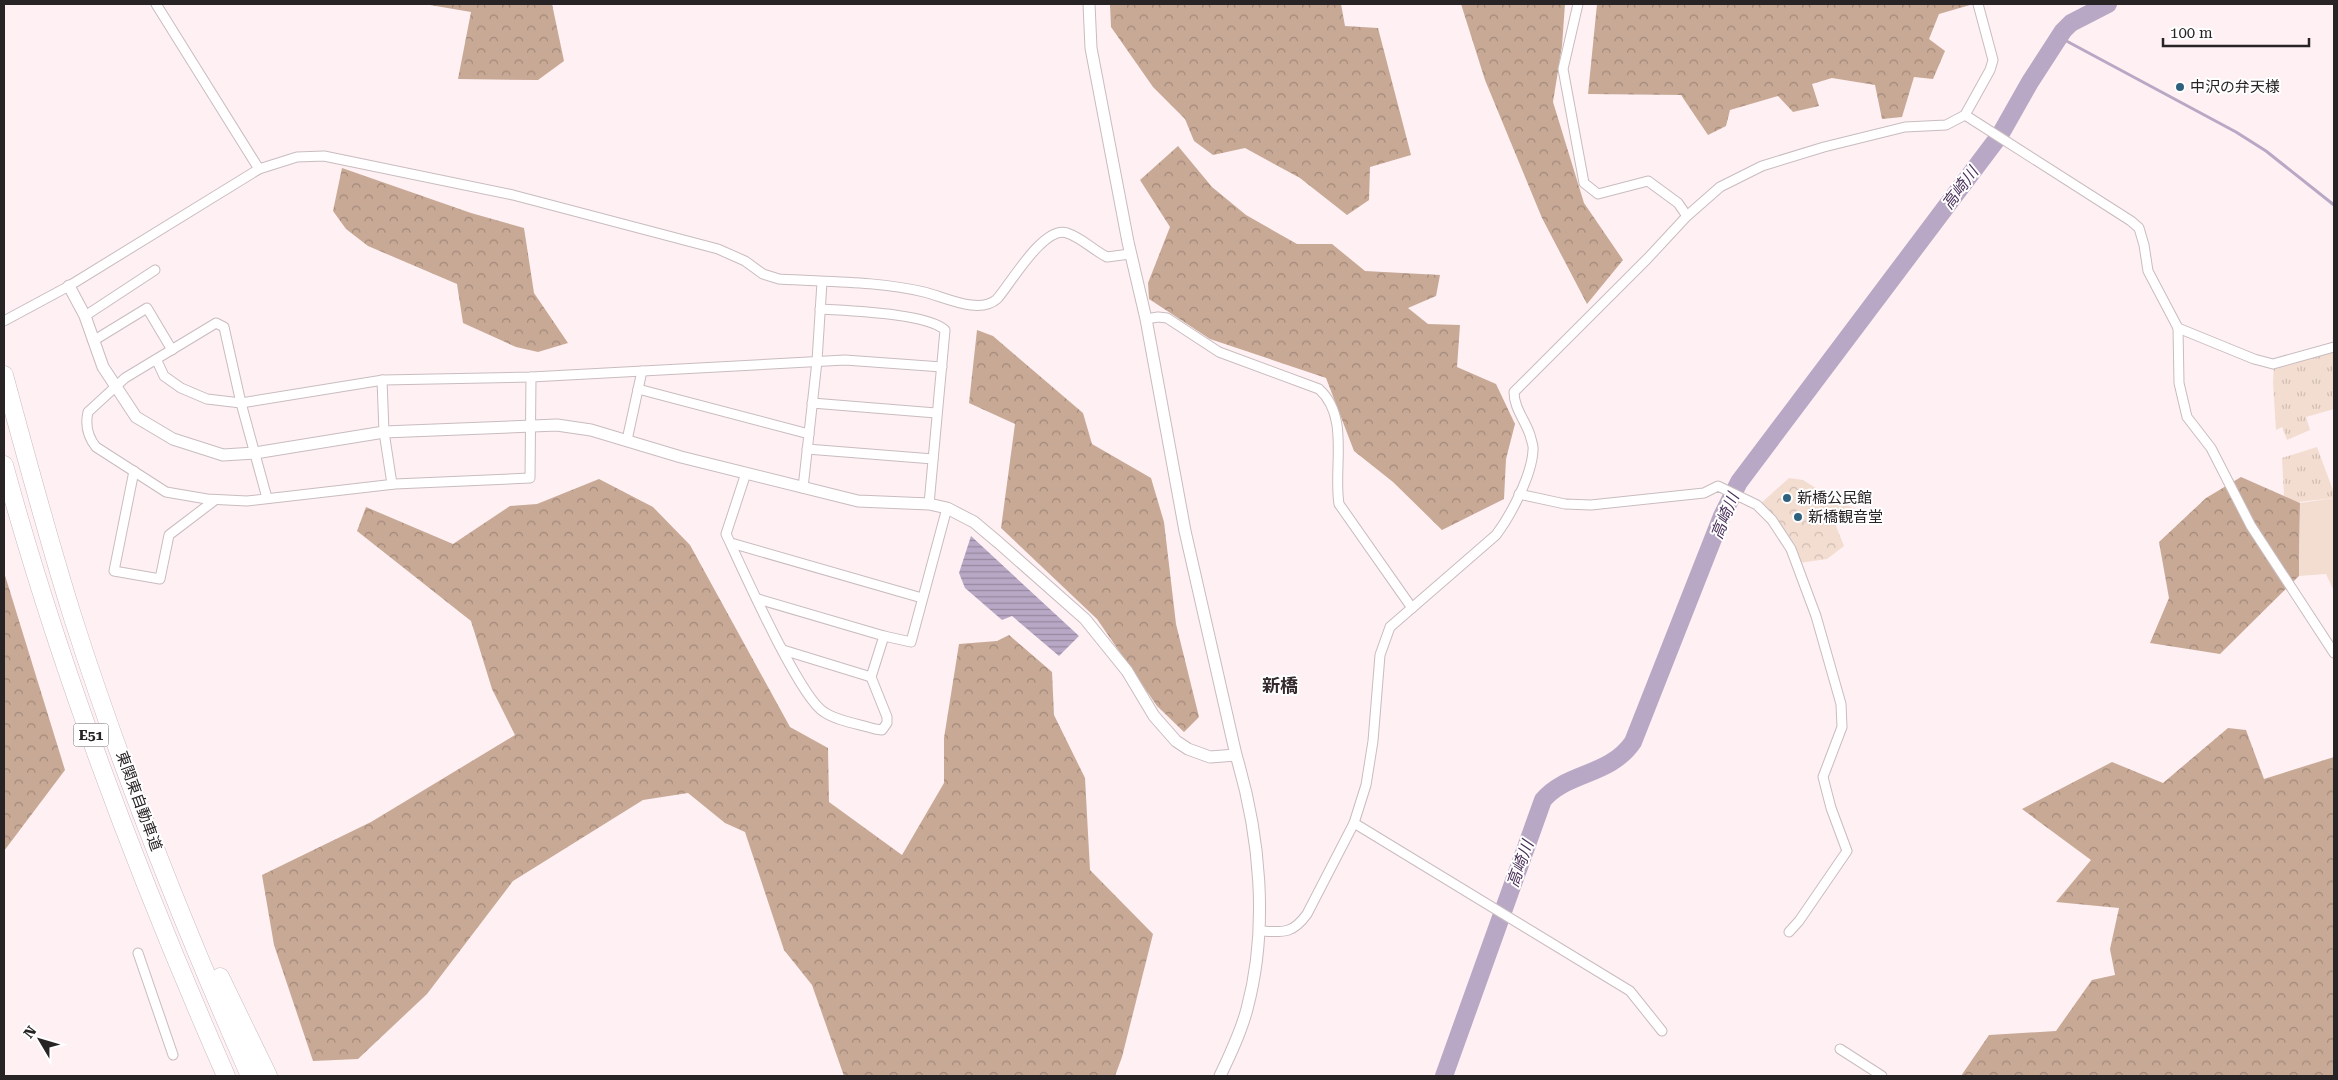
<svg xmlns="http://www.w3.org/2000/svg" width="2338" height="1080" viewBox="0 0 2338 1080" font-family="'Roboto Serif','Noto Sans JP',serif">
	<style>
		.grass { fill: url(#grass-tufts) }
		.forest { fill: url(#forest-crowns) }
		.park { fill: url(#park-crowns) }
		.pitch { fill: #f3ddd1 }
		.water { fill: url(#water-rules) }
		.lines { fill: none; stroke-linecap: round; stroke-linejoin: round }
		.stream { stroke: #b9a8c5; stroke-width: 3 }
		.river { stroke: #b9a8c5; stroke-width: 18 }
		.minor-casing { stroke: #c9bcbf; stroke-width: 11 }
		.tertiary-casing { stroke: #c9bcbf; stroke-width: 13 }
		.motorway-casing { stroke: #c9bcbf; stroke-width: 19 }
		.minor { stroke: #fff; stroke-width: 9 }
		.tertiary { stroke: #fff; stroke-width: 11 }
		.motorway { stroke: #fff; stroke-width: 18 }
		.poi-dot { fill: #2e617e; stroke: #fff; stroke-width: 2 }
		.labels { text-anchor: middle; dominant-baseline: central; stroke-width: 4; stroke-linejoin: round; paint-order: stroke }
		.shield { fill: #fff; stroke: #686566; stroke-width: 1 }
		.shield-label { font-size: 14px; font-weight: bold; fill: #282324 }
		.poi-label { font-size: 15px; fill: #282324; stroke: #fff; text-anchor: start }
		.street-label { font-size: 15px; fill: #282324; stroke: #fff }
		.water-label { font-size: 16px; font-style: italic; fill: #4a3059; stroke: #fff }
		.quarter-label { font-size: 18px; font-weight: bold; fill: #352b2d; stroke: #fff }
	</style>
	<defs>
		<pattern id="grass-tufts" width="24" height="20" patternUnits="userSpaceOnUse" patternTransform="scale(1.25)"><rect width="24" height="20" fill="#f3ddd1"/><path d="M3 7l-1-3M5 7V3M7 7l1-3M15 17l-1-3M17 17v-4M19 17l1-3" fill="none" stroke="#d0bdb3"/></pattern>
		<pattern id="forest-crowns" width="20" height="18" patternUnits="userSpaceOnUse" patternTransform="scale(1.25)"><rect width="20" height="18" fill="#c8a996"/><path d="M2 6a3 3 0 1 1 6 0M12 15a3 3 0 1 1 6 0" fill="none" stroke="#a2897a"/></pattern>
		<pattern id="park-crowns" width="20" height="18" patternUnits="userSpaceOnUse" patternTransform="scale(1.25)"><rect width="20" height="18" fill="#f3ddd1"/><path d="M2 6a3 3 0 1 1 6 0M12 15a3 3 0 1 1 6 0" fill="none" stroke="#d0bdb3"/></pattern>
		<pattern id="water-rules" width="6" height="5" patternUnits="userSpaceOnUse" patternTransform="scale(1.25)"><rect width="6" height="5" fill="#b9a8c5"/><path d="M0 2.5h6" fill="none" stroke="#9688a0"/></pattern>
	</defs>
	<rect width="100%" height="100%" fill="#fef0f3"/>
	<g class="grass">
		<polygon points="2334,347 2334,409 2306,417 2310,430 2287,440 2282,427 2276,430 2273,382 2274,365"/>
		<polygon points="2317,447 2334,493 2334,498 2298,502 2284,496 2282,458"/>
	</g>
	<g class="forest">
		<polygon points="424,4 552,4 564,61 538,80 458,79 471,12"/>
		<polygon points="1110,4 1341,4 1345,26 1378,28 1411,155 1370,167 1369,200 1347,215 1300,178 1245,148 1213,155 1194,141 1185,119 1153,87 1111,27"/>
		<polygon points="1461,4 1565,4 1562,46 1553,102 1584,203 1623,260 1587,304 1542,218 1485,80"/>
		<polygon points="1597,4 1969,4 1970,5 1939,14 1929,39 1945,51 1933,79 1914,77 1902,117 1882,119 1875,85 1832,78 1812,84 1819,106 1793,112 1778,96 1730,110 1726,126 1708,135 1681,95 1588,94"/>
		<polygon points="1178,146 1212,187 1246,215 1297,244 1332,244 1365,271 1440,275 1436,296 1408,308 1428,324 1460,325 1457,367 1496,384 1515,424 1506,459 1504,499 1442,530 1393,482 1354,451 1326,378 1210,339 1149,299 1148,283 1170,227 1140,180"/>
		<polygon points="342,168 471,213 524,228 534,293 568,343 538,352 516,347 463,323 457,284 368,246 346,229 333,211"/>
		<polygon points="977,330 993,336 1083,413 1092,444 1151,478 1164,522 1176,624 1199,717 1184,732 1157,706 1097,619 1001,528 1015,424 969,403"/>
		<polygon points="2241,477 2300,503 2299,576 2220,654 2150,643 2169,598 2159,542 2206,498"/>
		<polygon points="599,479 653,507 690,545 790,727 828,748 829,802 902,855 944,783 944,738 959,644 997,641 1009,635 1052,672 1054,715 1085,778 1090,870 1153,934 1122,1057 1115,1076 844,1076 812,985 784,950 745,832 725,823 688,793 643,800 513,881 427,994 358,1059 313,1061 274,945 262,875 371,822 515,735 492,689 471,621 357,531 366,507 453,544 510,506 537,504"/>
		<polygon points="4,572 65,770 4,851"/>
		<polygon points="2228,728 2246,730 2264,779 2334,757 2334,1076 1961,1076 1989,1035 2056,1031 2092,980 2115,975 2110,949 2119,908 2056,902 2091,860 2022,809 2112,762 2163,783"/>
	</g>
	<polygon class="park" points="1789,478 1803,480 1835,500 1858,510 1851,516 1841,515 1836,526 1844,546 1827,559 1799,563 1759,505"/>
	<polygon class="pitch" points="2334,498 2334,591 2326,574 2299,576 2300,503"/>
	<polygon class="water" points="971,536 1079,636 1059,656 1012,616 1002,620 965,588 959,573"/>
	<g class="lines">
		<polyline class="stream" points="2059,37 2236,132 2266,151 2334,205"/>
		<path class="river" d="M1444,1076L1543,800C1566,772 1610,776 1633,742L1722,516L1739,482L2000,135L2030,82L2063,31L2071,23L2108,4"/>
		<g class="minor-casing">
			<g id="minor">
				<polyline points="156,4 259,169"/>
				<polyline points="1578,4 1563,69 1584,183 1598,194 1648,181 1678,203 1687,216"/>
				<polyline points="1965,115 2131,221 2139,228 2144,245 2148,271 2178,328 2179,383 2187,417 2211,448 2251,526 2334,653"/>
				<path d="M820,309C848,311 926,313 945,330L929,504"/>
				<polyline points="85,316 155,270"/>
				<path d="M1146,319L1158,317L1167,318L1219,352L1319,389C1350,417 1333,467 1339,504L1412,608"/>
				<path d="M4,321L69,286L259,169L297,157L324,156L513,195L718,249L745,261L763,274L779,279C827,282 877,281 924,292C945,297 979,315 997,299C1011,283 1044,225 1067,233C1082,238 1093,250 1107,257L1130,254"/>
				<polyline points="2178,328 2254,359 2273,364 2334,347"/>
				<polyline points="93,341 147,308 172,350"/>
				<polyline points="157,361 164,376 181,388 207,399 241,403 383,380 531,377 845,360 942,367"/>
				<polyline points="382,380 384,432 392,484"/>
				<polyline points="638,389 809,434"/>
				<polyline points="812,403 936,413"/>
				<polyline points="627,440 642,371"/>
				<polyline points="807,449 933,459"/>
				<polyline points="134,471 114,571 160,579 169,535 215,500"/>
				<path d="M746,473L726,534C741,566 799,697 824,712C837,721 859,724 875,729L882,730L887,723V717L871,677L884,636L911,642L947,508"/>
				<polyline points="803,488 817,361 822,282"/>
				<polyline points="1519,494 1565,504 1591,505 1704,493 1718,486 1757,505 1772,520 1791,549 1816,616 1841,704 1842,727 1823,777 1831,808 1847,851 1799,921 1789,932"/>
				<path d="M267,498L241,403L224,327L216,323L125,378L88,412C85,425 88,437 96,447L166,492L207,499L247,501L395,484L530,478L531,377"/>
				<polyline points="731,543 922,598"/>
				<polyline points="758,599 884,636"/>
				<polyline points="783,650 871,677"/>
				<polyline points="1354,823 1630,991 1662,1031"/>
				<path d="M1259,931C1282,932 1292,935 1307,914L1354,823L1366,785L1373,741L1380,655L1390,627L1496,535C1511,515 1532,475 1533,450C1534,446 1531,440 1530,435C1525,420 1514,408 1514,392L1648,258L1687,216L1720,187L1762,166L1824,147L1905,127L1946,125L1965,115L1990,70L1993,60L1978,4"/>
				<polyline points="138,953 173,1055"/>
				<polyline points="1840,1049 1882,1076"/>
			</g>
		</g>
		<g class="tertiary-casing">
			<g id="tertiary">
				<path d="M1089,4L1091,48L1128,242L1146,319L1185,531L1236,755C1260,835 1269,927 1247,1009C1241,1032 1230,1055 1220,1076"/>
				<polyline points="69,286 85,316 103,367 136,417 173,439 223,455 255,453 384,432 557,425 591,430 681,457 858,501 929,504 947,508 974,522 999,543 1085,619 1127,671 1154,716 1176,741 1188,749 1210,757 1236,755"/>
			</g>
		</g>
		<g class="motorway-casing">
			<g id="motorway">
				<path d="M4,375C26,457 48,538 73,618C123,774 184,927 250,1076"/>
				<path d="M4,465C61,673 139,878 226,1076"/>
				<polyline points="220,977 268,1076"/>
			</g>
		</g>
		<use href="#minor" class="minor"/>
		<use href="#tertiary" class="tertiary"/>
		<use href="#motorway" class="motorway"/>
	</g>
	<g class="poi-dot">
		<circle cx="2180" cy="87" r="5"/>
		<circle cx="1787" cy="498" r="5"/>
		<circle cx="1798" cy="517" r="5"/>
	</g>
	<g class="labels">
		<rect class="shield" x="73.5" y="723.5" width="35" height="23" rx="4"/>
		<g class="shield-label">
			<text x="91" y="735">E51</text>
		</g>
		<g class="poi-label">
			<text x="2190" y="87">中沢の弁天様</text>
			<text x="1797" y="498">新橋公民館</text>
			<text x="1808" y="517">新橋観音堂</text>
		</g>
		<g class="street-label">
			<text transform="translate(139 801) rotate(70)">東関東自動車道</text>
		</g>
		<g class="water-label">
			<text transform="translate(1960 188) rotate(-53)">高崎川</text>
			<text transform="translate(1725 516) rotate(-68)">高崎川</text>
			<text transform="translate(1520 864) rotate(-70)">高崎川</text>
		</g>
		<g class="quarter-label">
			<text x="1280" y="685">新橋</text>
		</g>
	</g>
	<rect width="2338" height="1080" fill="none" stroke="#282324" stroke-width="10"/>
	<g transform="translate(40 1040) rotate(308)" stroke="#ffffff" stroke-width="4" paint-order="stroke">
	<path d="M0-4L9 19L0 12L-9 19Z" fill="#282324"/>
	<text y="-8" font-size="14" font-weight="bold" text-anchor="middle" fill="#282324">N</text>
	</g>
	<path d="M2163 38v8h146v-8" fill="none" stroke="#282324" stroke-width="2.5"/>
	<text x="2170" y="38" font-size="15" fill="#282324" stroke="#ffffff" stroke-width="4" paint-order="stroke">100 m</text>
</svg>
